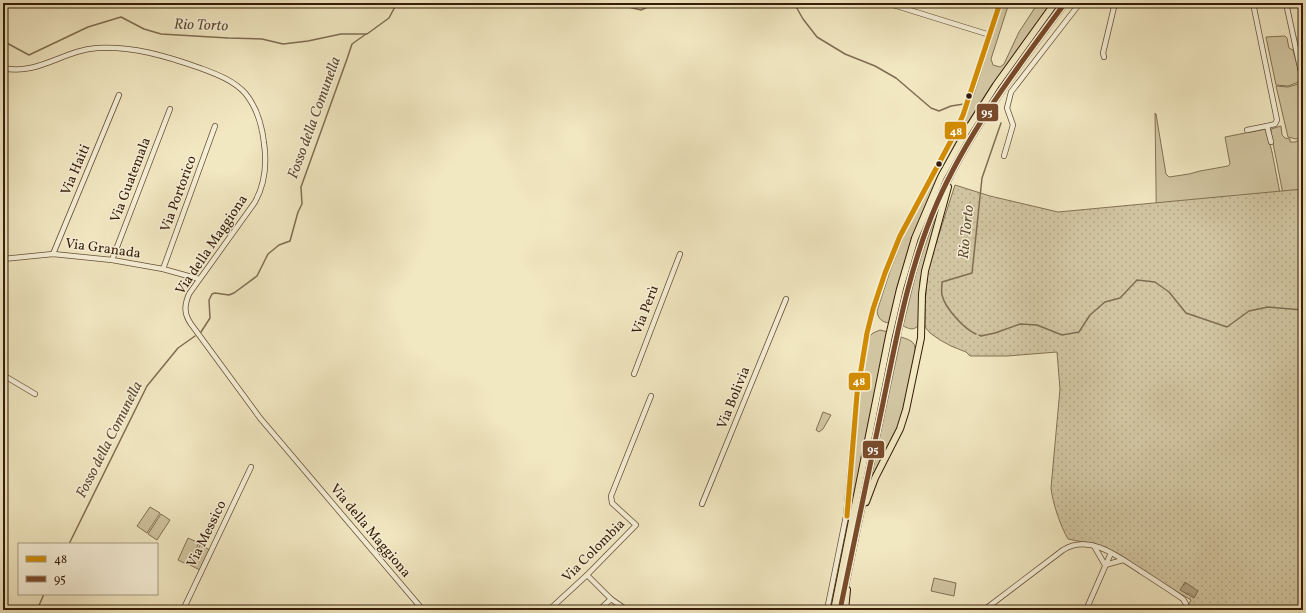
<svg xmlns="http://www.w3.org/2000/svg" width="1306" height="613" viewBox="0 0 1306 613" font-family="Vollkorn,serif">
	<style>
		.grass { fill: #d1c5a1; stroke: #837154 }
		.park { fill: url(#park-dots); stroke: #837154 }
		.water { fill: url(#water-waves); stroke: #7f6d51 }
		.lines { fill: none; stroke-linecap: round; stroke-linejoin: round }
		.stream { stroke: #7f6d51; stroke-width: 1.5 }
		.minor-casing { stroke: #645036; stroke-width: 6 }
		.highway-casing { stroke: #351d07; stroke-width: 8 }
		.minor { stroke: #f6efd7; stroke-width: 4.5 }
		.highway { stroke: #f1e7c1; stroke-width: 6 }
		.bus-1-casing { stroke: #f6efd7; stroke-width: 8 }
		.bus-2-casing { stroke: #f6efd7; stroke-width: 8 }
		.bus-1 { stroke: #d08b01; stroke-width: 5 }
		.bus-2 { stroke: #7a4b2a; stroke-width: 5 }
		.bus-dot { fill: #351d07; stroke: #f6efd7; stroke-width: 1.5 }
		.labels { text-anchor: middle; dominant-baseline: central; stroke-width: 3; stroke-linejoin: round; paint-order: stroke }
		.street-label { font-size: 14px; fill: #351d07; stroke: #f6efd7 }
		.water-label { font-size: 15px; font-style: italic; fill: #604c32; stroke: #f6efd7 }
		.line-badge { stroke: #f6efd7; stroke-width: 1.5 }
		.badge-label { font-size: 11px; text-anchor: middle; font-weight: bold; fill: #fff }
	</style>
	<defs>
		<pattern id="park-dots" width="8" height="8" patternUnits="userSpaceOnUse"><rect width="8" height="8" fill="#d1c5a1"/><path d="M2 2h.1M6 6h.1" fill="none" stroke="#b4a989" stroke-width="1.8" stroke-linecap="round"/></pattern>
		<pattern id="water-waves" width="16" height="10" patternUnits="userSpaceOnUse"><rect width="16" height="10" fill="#b1a282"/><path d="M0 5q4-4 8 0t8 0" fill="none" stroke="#918368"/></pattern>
	</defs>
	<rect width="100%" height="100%" fill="#f1e7c1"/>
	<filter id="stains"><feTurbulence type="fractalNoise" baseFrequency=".005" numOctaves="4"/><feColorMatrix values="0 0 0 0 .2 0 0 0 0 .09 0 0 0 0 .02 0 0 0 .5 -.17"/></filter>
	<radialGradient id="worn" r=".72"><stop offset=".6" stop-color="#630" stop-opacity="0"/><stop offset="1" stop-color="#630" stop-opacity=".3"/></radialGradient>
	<g class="grass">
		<path d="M1003,3H1009L991,59L993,65L1000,67L1004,64L1019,32L1038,3H1052L961,137L923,216L889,323C882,322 878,319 877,311L890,271L908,225L964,120L974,94Z"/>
		<polygon points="1285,36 1287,38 1289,48 1293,50 1301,79 1299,82 1288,86 1276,85 1266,37"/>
		<polygon points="1302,83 1303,136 1296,139 1288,137 1276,86 1288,87"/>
		<polygon points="1155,113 1156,114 1166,174 1169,177 1189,174 1200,171 1228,166 1230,164 1225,137 1266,129 1272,152 1301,302 1157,261"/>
		<polygon points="1281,126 1282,135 1285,138 1290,139 1290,142 1295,142 1299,140 1303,158 1303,197 1284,199 1271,133 1271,129"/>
		<path d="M934,220L937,221L920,280L919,325C913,331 910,329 903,326L918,265Z"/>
		<path d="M880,330L888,332L850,515C854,455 856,395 870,336L873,333Z"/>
		<path d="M901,337C913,341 916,342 915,355L901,418L896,431L872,477H871Z"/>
		<polygon points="823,412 831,415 823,429 819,432 816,430"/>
		<polygon points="150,507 160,513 147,533 137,526"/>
		<polygon points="161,514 170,520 157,540 148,534"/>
		<polygon points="188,538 199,543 188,565 178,560"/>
		<polygon points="200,545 210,550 200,570 190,565"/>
		<polygon points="934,578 956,583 954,596 931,591"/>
	</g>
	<path class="park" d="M955,185L990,196L1058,212L1303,189V610H1186L1191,600L1097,545L1068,539C1060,525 1053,504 1051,488L1060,389L1057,352L1007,356H970L966,352L951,346L940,340L930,333L925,327V304L928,268Z"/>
	<polygon class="water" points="1185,582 1198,591 1194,598 1180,590"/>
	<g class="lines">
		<g class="stream">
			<polyline points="621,3 624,6 641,10 656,3"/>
			<polyline points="794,3 803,19 817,37 845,54 875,66 896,78 931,108 939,111 951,106 964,104"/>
			<polyline points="3,41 29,55 88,27 121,17 144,29 161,34 228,38 262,39 283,44 308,41 341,34 367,34 389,18 397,3"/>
			<polyline points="201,332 210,318 209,300 212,294 215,293 229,295 234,293 257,276 268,254 279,245 290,241 298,212 302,204 301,187 347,59 352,44 366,34"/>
			<path d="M976,334C964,329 945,308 942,295C941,291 942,286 942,282L972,273L982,178L1001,123"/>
			<polyline points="979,335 981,336 995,333 1020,324 1037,325 1062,335 1079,332 1090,315 1105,302 1120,298 1137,280 1155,282 1169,292 1186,313 1227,327 1249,311 1268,307 1303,310"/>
			<polyline points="69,544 147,386 178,348 195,336"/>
			<polyline points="37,610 44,594"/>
		</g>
		<g class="minor-casing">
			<g id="minor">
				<polyline points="887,3 990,35"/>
				<polyline points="1253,3 1277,120 1275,124 1267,126"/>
				<polyline points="1286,3 1303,81"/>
				<polyline points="1104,57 1103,53 1115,3"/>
				<path d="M3,68C37,76 64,50 97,48C133,46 166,56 200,68C216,74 233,80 245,93C256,106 262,126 264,143C267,164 265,184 255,202L189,294C184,306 184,314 191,324L260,418L423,610"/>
				<polyline points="1247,130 1267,126 1271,142"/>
				<polyline points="1004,156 1013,125 1007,108 1011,92 1080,3"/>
				<polyline points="53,254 119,95"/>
				<polyline points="3,259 53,254 112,260 163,269 199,279"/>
				<polyline points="112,260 170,109"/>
				<polyline points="163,269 215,126"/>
				<polyline points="634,374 680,254"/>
				<polyline points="3,375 35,394"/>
				<polyline points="702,504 786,299"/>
				<polyline points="1094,546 1105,565 1123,560"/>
				<polyline points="587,575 611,599 627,610"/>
				<polyline points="183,610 251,467"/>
				<polyline points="549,610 587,575 636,525 612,503 611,496 651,396"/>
				<polyline points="599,610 611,599"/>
				<polyline points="827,610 846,516 857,394 867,333 872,314 885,273 900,236 953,137 963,115 1000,3"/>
				<path d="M984,610L1063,550C1090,533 1120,558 1142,572C1156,581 1170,590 1183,599L1186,604L1185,610"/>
				<polyline points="1086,610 1111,553"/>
			</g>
		</g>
		<g class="highway-casing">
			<g id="highway">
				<polyline points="866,502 875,478 900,429 906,410 921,338 922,294 925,271 948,187"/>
				<polyline points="834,610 889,336 900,289 915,238 941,177 966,132 996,85 1055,3"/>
				<path d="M840,610C854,541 869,472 883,403C897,335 909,267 937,203C969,130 1018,67 1065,3"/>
				<polyline points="845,610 847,590"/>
			</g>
		</g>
		<use href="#minor" class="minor"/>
		<use href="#highway" class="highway"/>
		<g class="bus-1-casing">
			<polyline id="bus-1" points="847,516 857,394 867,333 873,309 885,273 900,236 953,137 963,115 1000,3"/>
		</g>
		<g class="bus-2-casing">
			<path id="bus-2" d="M840,610C854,541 869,472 883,403C897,335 909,267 937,203C969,130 1018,67 1065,3"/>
		</g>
		<use href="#bus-1" class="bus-1"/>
		<use href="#bus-2" class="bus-2"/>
	</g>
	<g class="bus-dot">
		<circle cx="969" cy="96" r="3.5"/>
		<circle cx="939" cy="164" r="3.5"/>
	</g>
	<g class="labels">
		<g class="street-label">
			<text transform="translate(76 170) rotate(-67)">Via Haiti</text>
			<text transform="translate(131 180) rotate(-69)">Via Guatemala</text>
			<text transform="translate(179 194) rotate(-70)">Via Portorico</text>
			<text transform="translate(212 245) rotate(-56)">Via della Maggiona</text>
			<text transform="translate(103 249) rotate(8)">Via Granada</text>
			<text transform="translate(646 310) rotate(-69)">Via Perù</text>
			<text transform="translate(734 398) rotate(-68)">Via Bolivia</text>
			<text transform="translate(370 531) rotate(50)">Via della Maggiona</text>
			<text transform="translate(207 534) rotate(-64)">Via Messico</text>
			<text transform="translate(594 551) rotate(-45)">Via Colombia</text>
		</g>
		<g class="water-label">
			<text transform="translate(201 26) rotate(2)">Rio Torto</text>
			<text transform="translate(315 118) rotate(-70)">Fosso della Comunella</text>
			<text transform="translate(967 232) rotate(-84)">Rio Torto</text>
			<text transform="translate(110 440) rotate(-63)">Fosso della Comunella</text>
		</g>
	</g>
	<g class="line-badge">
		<rect x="976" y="103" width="23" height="19" rx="4" fill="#7a4b2a"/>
		<rect x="944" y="121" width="23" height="19" rx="4" fill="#d08b01"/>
		<rect x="848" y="372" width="23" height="19" rx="4" fill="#d08b01"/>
		<rect x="862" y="440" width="23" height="19" rx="4" fill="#7a4b2a"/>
	</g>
	<g class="badge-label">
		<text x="987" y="116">95</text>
		<text x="956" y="135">48</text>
		<text x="859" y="385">48</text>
		<text x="873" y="453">95</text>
	</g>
	<rect width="1306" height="613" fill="none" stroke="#f1e7c1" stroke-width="16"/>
	<rect x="4" y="4" width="1298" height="605" fill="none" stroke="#351d07" stroke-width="2"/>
	<rect x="8" y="8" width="1290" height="597" fill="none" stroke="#351d07"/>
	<rect x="18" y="543" width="140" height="52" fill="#f6efd7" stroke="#a99b84"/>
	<rect x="26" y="556" width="20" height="6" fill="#d08b01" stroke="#a99b84"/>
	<text x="54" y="563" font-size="12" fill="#351d07">48</text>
	<rect x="26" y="576" width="20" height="6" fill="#7a4b2a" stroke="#a99b84"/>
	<text x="54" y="583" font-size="12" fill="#351d07">95</text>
	<rect width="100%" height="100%" filter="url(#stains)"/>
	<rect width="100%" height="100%" fill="url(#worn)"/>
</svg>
